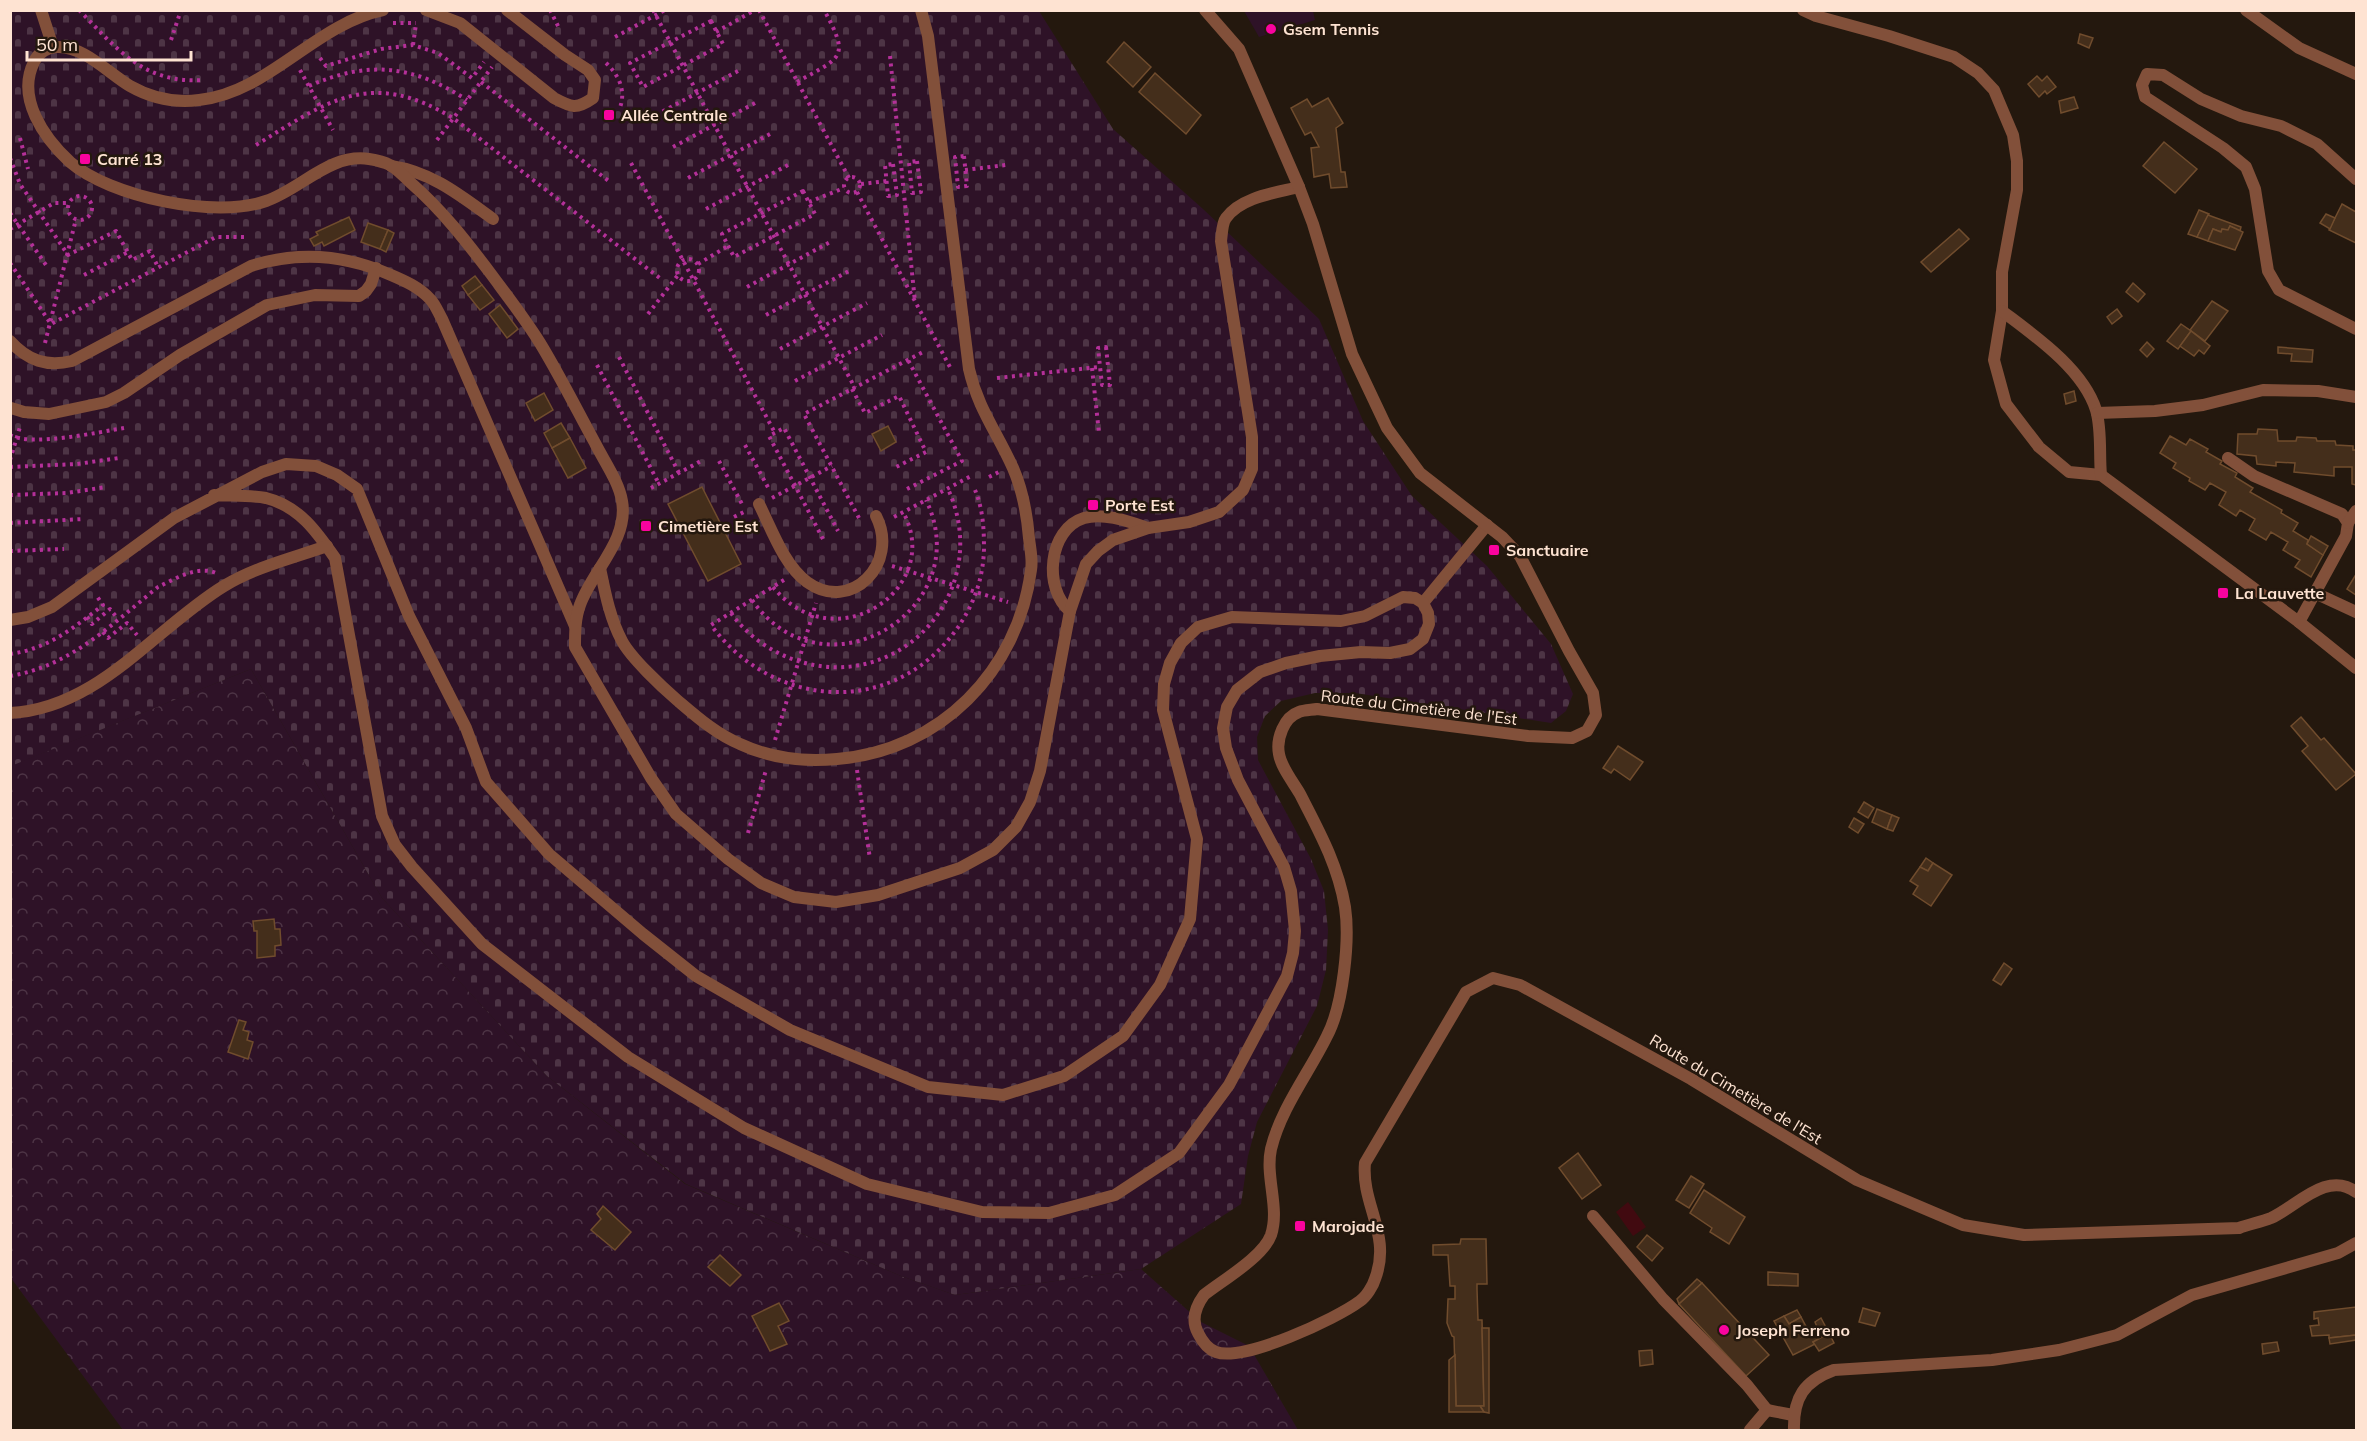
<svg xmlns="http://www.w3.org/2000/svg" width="2367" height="1441" viewBox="0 0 2367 1441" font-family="Mulish,sans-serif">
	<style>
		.forest { fill: url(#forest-crowns) }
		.cemetery { fill: url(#cemetery-stones) }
		.pitch { fill: #2e1227 }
		.water { fill: #410a10 }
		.building { fill: #442e1b; stroke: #704c2d; stroke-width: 1.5 }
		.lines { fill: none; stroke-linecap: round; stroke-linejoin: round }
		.path { stroke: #b43099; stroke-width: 4; stroke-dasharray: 3 4.5; stroke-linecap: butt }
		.service { stroke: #82503a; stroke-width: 12 }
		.minor { stroke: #82503a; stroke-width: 12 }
		.poi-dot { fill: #f9039f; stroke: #24180e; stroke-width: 2 }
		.labels { text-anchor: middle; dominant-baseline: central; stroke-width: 5; stroke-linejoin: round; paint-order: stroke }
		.poi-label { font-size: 16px; font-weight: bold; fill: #fee3d2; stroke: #24180e; text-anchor: start }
		.street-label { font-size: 16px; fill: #fee3d2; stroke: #24180e }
	</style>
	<defs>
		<pattern id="forest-crowns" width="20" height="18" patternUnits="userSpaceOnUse" patternTransform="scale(1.5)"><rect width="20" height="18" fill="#2e1227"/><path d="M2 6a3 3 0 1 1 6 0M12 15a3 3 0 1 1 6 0" fill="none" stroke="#4d3445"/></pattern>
		<pattern id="cemetery-stones" width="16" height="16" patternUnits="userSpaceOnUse" patternTransform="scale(1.5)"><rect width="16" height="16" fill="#2e1227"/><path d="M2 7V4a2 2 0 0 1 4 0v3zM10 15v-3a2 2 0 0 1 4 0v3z" fill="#4d3445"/></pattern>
	</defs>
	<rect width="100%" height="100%" fill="#24180e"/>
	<polygon class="forest" points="251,669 382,898 547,1076 685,1184 901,1276 955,1295 1141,1269 1201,1322 1249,1346 1298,1430 123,1430 11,1278 10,766"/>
	<polygon class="cemetery" points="11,10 1039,11 1113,129 1203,209 1319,319 1363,421 1412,496 1487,566 1551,644 1573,694 1566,711 1551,723 1355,693 1315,693 1281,701 1265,716 1257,737 1258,760 1311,859 1324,891 1328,930 1326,970 1317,1006 1257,1122 1248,1156 1241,1204 1141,1269 955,1295 901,1276 686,1184 547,1076 382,898 251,669 11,766"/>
	<polygon class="pitch" points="1244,11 1313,11 1315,20 1259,37"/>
	<polygon class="water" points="1628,1202 1646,1227 1633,1236 1616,1212"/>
	<g class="building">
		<polygon points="2080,34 2093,38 2089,48 2078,43"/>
		<polygon points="1124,42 1151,67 1133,87 1107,62"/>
		<polygon points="1155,73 1201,115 1186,134 1139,92"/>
		<polygon points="2037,76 2042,81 2047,76 2056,87 2047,94 2045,91 2039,97 2028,84"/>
		<polygon points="2074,97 2078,108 2061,113 2059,101"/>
		<polygon points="1328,98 1343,123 1336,128 1341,172 1345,172 1347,187 1331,188 1329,174 1314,177 1311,148 1319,147 1311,132 1305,135 1291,108 1307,99 1312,107"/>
		<polygon points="2164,142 2197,169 2175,193 2143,166"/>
		<polygon points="2342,204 2356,212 2356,243 2329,230"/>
		<polygon points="2199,210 2209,214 2197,237 2188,234"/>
		<polygon points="2326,214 2335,218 2330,229 2320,223"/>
		<polygon points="2208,215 2241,227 2240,231 2230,226 2228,230 2222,229 2221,232 2213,229 2208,241 2197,237"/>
		<polygon points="349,217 355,230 324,246 322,242 314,246 310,239 318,235 316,232"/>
		<polygon points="368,223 388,230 380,249 361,242"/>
		<polygon points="2230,226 2243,232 2235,250 2208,241 2213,229 2221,232 2222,229 2228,230"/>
		<polygon points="1959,229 1969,239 1931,272 1921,262"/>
		<polygon points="388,230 394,233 386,252 380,249"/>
		<polygon points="475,276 482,285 468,295 462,286"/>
		<polygon points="2133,283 2145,294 2138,302 2126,292"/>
		<polygon points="482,285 494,300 480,310 468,295"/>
		<polygon points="2212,301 2228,311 2205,341 2190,330"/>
		<polygon points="500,305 518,329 507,338 489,314"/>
		<polygon points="2117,309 2122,316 2112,324 2107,317"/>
		<polygon points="2181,324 2191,331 2178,349 2167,341"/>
		<polygon points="2191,331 2210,346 2204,354 2199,350 2194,356 2180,346"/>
		<polygon points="2147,342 2154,349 2147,357 2140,350"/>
		<polygon points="2278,347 2313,350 2312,362 2291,361 2292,354 2278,353"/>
		<polygon points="2074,391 2076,401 2066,404 2064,394"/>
		<polygon points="544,393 553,410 535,421 526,403"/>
		<polygon points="561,423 570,438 552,448 544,433"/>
		<polygon points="888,426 896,442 881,451 872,434"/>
		<polygon points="2258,429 2277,430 2278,441 2296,441 2297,437 2316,438 2317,441 2335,441 2336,445 2353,446 2353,450 2356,450 2356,485 2352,484 2352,467 2334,467 2334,476 2294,472 2295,463 2276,462 2276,466 2257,464 2256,456 2237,454 2238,434 2257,434"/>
		<polygon points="2170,436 2186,445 2190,439 2208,449 2206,452 2222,461 2220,464 2237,473 2235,477 2253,488 2250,492 2282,510 2281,513 2298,523 2293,531 2308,540 2307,544 2323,555 2311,577 2295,567 2300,560 2283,550 2288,542 2271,532 2266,540 2249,530 2255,519 2240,510 2236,516 2219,505 2226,492 2210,483 2205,490 2189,481 2190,478 2173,468 2176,463 2160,453"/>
		<polygon points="570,438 586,468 568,478 552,448"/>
		<polygon points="702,487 741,564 708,581 668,504"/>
		<polygon points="2311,536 2328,546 2323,555 2307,544"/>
		<polygon points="2355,576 2356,577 2356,595 2347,589"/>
		<polygon points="2301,717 2321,740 2324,738 2356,774 2336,790 2302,751 2308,746 2291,726"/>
		<polygon points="1618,746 1643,762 1630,780 1614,769 1611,773 1603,768"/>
		<polygon points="1864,802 1874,808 1868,818 1858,812"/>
		<polygon points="1877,809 1892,815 1887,829 1872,822"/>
		<polygon points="1892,815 1899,818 1893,831 1887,829"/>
		<polygon points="1854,818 1864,824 1858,833 1849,827"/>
		<polygon points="1926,858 1933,863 1928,871 1920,867"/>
		<polygon points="1933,863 1952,875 1931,906 1913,894 1918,886 1910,881 1920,867 1928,871"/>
		<polygon points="274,919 275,929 280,929 281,945 275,946 275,956 257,958 257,931 254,931 253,921"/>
		<polygon points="2004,963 2012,969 2001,985 1993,980"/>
		<polygon points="239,1020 246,1022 243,1030 249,1032 247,1040 253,1042 248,1059 228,1052"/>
		<polygon points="1578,1153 1601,1185 1582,1199 1559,1168"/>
		<polygon points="1691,1176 1704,1184 1689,1208 1676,1200"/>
		<polygon points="1704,1190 1745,1217 1729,1244 1710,1232 1712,1228 1690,1213"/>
		<polygon points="603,1206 631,1232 615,1250 591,1230 601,1219 597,1214"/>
		<polygon points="1647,1235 1663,1248 1652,1261 1637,1247"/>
		<polygon points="1461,1239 1486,1239 1487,1284 1477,1284 1477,1289 1478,1320 1482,1320 1484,1406 1456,1406 1454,1337 1452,1336 1447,1323 1448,1299 1455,1299 1455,1286 1450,1286 1448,1255 1433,1255 1433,1245 1460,1244"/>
		<polygon points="720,1255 741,1275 730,1286 708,1267"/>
		<polygon points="1768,1272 1798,1274 1798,1286 1768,1285"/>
		<polygon points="1697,1279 1702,1283 1679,1304 1677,1299"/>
		<polygon points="1702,1283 1769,1355 1746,1376 1679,1304"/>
		<polygon points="779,1303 789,1321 778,1326 787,1344 770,1351 752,1316"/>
		<polygon points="2356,1307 2356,1335 2329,1338 2329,1335 2312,1336 2310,1326 2319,1325 2318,1318 2314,1319 2314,1312"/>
		<polygon points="1863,1308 1880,1313 1875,1326 1859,1322"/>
		<polygon points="1797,1310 1801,1317 1789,1324 1784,1316"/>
		<polygon points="1784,1316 1789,1324 1801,1317 1809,1332 1817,1327 1815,1322 1821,1318 1829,1333 1813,1342 1815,1344 1793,1355 1774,1321"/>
		<polygon points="1482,1328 1489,1328 1489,1413 1484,1412 1480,1406 1484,1406"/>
		<polygon points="1829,1333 1834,1343 1819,1351 1813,1342"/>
		<polygon points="2356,1335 2356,1340 2330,1344 2329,1338"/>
		<polygon points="2277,1342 2279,1351 2263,1354 2262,1344"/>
		<polygon points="1652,1350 1653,1364 1640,1366 1639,1351"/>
		<polygon points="1455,1355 1456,1406 1480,1406 1484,1412 1449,1412 1449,1360"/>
	</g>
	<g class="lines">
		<g class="path">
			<path d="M79,10C117,49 144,84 203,80"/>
			<polyline points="550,10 559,28"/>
			<polyline points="653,10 855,388"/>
			<polyline points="759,10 849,178"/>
			<polygon points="711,21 723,44 643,87 630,63"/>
			<polyline points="393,23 416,23"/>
			<polyline points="716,32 755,10"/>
			<polyline points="615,37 665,10"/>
			<polyline points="171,40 181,10"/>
			<polyline points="413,45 416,24"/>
			<polyline points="890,56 915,302"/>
			<polyline points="320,58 326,66 381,49 413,45 438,53 472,78 484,62"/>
			<path d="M606,63C619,75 627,92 619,110"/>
			<polyline points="300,70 333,130"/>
			<polyline points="481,82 610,182"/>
			<path d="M797,82C841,57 851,59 824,10"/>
			<path d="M309,86C368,60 413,65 467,100"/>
			<polyline points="656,115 740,70"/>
			<polyline points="20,138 28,169"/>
			<polyline points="437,140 492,67"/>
			<path d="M256,145C328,101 370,68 453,118L661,279"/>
			<polyline points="673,147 757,102"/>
			<polygon points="964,156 967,186 958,187 955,157"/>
			<polyline points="10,158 20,184 68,255 116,231 132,260 150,251 158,267"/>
			<polygon points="917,161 921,192 912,193 909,162"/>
			<polyline points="631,163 775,433"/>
			<polygon points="893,164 897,195 888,196 885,165"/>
			<polyline points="965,170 1006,165"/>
			<circle cx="852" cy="185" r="8"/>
			<polyline points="688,178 772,133"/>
			<polyline points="861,184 887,181"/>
			<polygon points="803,191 815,214 734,257 722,234"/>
			<polyline points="857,192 951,369"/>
			<circle cx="80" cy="208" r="12"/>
			<polyline points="809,202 844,188"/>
			<polyline points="706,209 790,164"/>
			<polyline points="10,213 46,265"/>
			<polyline points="10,229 54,203 69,203"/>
			<circle cx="688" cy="270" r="11"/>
			<polyline points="10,263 51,324 216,237 247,237"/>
			<polyline points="698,264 728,246"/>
			<polyline points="84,275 128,252"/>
			<polyline points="747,287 832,241"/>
			<polyline points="648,314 678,275"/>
			<polyline points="766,315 849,271"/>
			<polyline points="45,343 76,219"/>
			<polygon points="1106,347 1110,385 1102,385 1098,348"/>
			<polyline points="780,349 867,303"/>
			<polyline points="619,357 679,473"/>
			<polyline points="597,365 659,484"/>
			<polyline points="1092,368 1099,433"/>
			<polyline points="997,378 1099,367"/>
			<polyline points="795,381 882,335"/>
			<polyline points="852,389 865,413 899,396 926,452 894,468"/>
			<path d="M10,435C31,447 99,432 124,428"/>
			<polyline points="745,445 770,491"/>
			<polyline points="10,460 20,427"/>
			<polyline points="719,461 742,504"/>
			<polyline points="10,467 77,464 119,458"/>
			<polyline points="989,477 999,472"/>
			<polyline points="651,488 701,461"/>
			<polyline points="907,489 962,461 908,360"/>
			<polyline points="10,495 67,493 106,487"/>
			<polyline points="772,498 832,466"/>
			<polyline points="734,517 746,511"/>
			<polyline points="894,517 973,475"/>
			<polyline points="859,518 804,414 923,352"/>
			<polyline points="10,523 83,519"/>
			<polyline points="823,539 769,436 784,428 838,531"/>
			<polyline points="10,551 64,549"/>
			<polyline points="892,566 1008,602"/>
			<path d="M784,580L711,625C773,709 892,718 956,630C974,605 983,579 984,549C984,529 983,509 975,490"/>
			<path d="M773,587C835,663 945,588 903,512"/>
			<path d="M752,600C824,703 979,609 926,500"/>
			<path d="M731,613C746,634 768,650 792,659C899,698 995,591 948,489"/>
			<polyline points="87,617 92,624 110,609 118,619"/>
			<polyline points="103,632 108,638 127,623 137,635"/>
			<path d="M10,654C48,649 75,627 103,605L96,595"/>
			<path d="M10,676C71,666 112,624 158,587C175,579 197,565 216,573"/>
			<polyline points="775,740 816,603"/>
			<polyline points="857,770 870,859"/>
			<polyline points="748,833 766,770"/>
		</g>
		<g class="service">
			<polyline points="41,10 53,47"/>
			<path d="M391,166C432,172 461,196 493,219"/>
			<path d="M10,341C28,361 47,367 72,361L251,266C298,251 346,255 391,275C405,281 419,287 430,299C435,304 438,312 442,319L575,626"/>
			<polyline points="11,408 24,412 49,414 106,402 124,393 180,355 267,305 315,295 359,296 366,291 371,284 376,268"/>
			<polyline points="2228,458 2254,476 2342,514 2348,523 2346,536 2299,622"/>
			<path d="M759,504C772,530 784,565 807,582C851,614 900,563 876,516"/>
			<polyline points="2348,523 2356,511"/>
			<path d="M600,568C605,592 610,619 622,641C631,658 662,687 677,700C697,717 716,734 740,744C770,758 805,762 837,759C940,751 1018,671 1031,570C1033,560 1030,548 1029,538C1027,514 1023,491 1013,468C997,432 978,409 969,369L928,36L921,10"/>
			<polyline points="2315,593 2356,612"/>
			<polyline points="1423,603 1487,525"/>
			<path d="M1070,611C1043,589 1048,529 1084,518C1104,512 1130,522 1148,528"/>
			<path d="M10,620L28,617L52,607L174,518L262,472L286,464L316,466L337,475L357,489L409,616L466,728L486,782L549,854L643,934L696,976L790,1030L928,1087L1003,1095L1064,1076L1123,1036L1160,985L1190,919L1197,839L1163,710L1164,684L1170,663L1181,643L1198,627L1232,617L1341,621L1365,616L1403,597L1415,598L1423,603L1428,613L1429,624L1423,639L1410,649L1390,653L1361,652L1320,656L1286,663L1260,672L1237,690L1227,707L1223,728L1226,748L1238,780L1284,867L1291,891L1295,931L1293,953L1287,976L1229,1085L1179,1153L1115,1195L1049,1213L982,1212L867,1184L744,1128L628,1057L482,944L412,867L395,845L382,816L335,558C317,532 299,506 266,498C250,495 231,496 214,495"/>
			<path d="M10,713C98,709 155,628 224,586C255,567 293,558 327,546"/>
			<polyline points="1593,1216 1663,1299 1747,1385 1767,1410"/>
			<polyline points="1750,1430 1767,1410 1793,1415"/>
		</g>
		<g class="minor">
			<path d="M383,10C315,24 268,93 199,100C175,103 151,98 130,86C108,73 83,45 56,47C46,48 38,53 34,62C16,98 44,138 70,162C110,197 216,219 266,201C301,189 330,153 369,159C375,160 384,162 390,165C397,169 405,177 411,183C442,210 466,241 491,274C508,297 525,319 540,343C560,376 577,410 595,443C604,461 619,482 622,501C629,540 592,571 580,605C575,618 575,633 575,647L651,778L676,814L728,859L761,883L794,897L836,902L878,895L960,868L993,850L1016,827L1030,802L1040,771L1070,611L1086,564L1098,551L1113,540L1148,528L1189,522L1219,512L1243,490L1252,469V437L1221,241C1222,234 1222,223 1226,218C1241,197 1275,193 1299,187"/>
			<path d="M426,10L460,23L554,98C571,107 576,110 593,98L595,80L588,70L565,55L507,10"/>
			<path d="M1205,10L1239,49L1299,187L1313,224L1352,354L1387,428L1420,473L1502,537L1520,556L1569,651L1593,693L1596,715L1587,731L1572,738L1528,736L1317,709C1312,710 1304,710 1299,712C1284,717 1276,739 1279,754C1281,767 1293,782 1300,794C1319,831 1338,865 1345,907C1350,940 1343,1006 1327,1036C1309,1073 1281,1108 1271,1149C1265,1177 1280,1208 1271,1235C1263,1257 1223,1280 1204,1295C1196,1306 1191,1320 1198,1333C1202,1341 1207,1349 1216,1352C1244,1362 1336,1319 1360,1301C1366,1297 1373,1286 1375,1279C1392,1235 1361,1205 1365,1163L1466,992L1493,978L1520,985L1691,1079L1857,1180L1963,1225L2024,1235L2239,1228C2250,1224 2261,1222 2271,1218C2296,1207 2327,1170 2356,1192"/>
			<polyline points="1803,10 1816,16 1889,36 1954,57 1978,73 1994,90 2013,135 2017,161 2017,190 2002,272 2002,311 1994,360 2006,404 2039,447 2069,472 2101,475 2299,622 2356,668"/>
			<polyline points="2246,10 2299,48 2356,74"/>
			<polyline points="2356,179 2317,144 2281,126 2241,116 2201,99 2163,75 2147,74 2142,85 2145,97 2223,148 2246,167 2255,189 2268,271 2279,290 2356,329"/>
			<path d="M2002,311C2035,336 2083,369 2096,410C2102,430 2099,455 2101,475"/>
			<polyline points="2097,413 2155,411 2203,405 2263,390 2318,391 2356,397"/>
			<path d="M1794,1430C1793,1398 1804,1381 1834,1370L1992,1360L2059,1350L2117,1335L2192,1295L2338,1253L2356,1243"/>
		</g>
	</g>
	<g class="poi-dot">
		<circle cx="1271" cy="29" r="6"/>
		<rect x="603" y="109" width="12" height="12" rx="3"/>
		<rect x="79" y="153" width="12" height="12" rx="3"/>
		<rect x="1087" y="499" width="12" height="12" rx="3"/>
		<rect x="640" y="520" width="12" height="12" rx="3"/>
		<rect x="1488" y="544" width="12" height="12" rx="3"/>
		<rect x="2217" y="587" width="12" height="12" rx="3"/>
		<rect x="1294" y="1220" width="12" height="12" rx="3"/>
		<circle cx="1724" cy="1330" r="6"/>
	</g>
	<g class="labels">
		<g class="poi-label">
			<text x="1283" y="29">Gsem Tennis</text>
			<text x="621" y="115">Allée Centrale</text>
			<text x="97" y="159">Carré 13</text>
			<text x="1105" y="505">Porte Est</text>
			<text x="658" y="526">Cimetière Est</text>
			<text x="1506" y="550">Sanctuaire</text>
			<text x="2235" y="593">La Lauvette</text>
			<text x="1312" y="1226">Marojade</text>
			<text x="1736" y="1330">Joseph Ferreno</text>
		</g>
		<g class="street-label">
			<text transform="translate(1419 707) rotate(7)">Route du Cimetière de l'Est</text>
			<text transform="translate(1736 1089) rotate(31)">Route du Cimetière de l'Est</text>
		</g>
	</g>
	<rect width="2367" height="1441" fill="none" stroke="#fee3d2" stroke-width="24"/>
	<path d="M27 51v9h164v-9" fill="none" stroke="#fee3d2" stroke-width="3"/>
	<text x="36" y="51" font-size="18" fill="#fee3d2" stroke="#24180e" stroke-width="4.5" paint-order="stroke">50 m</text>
</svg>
